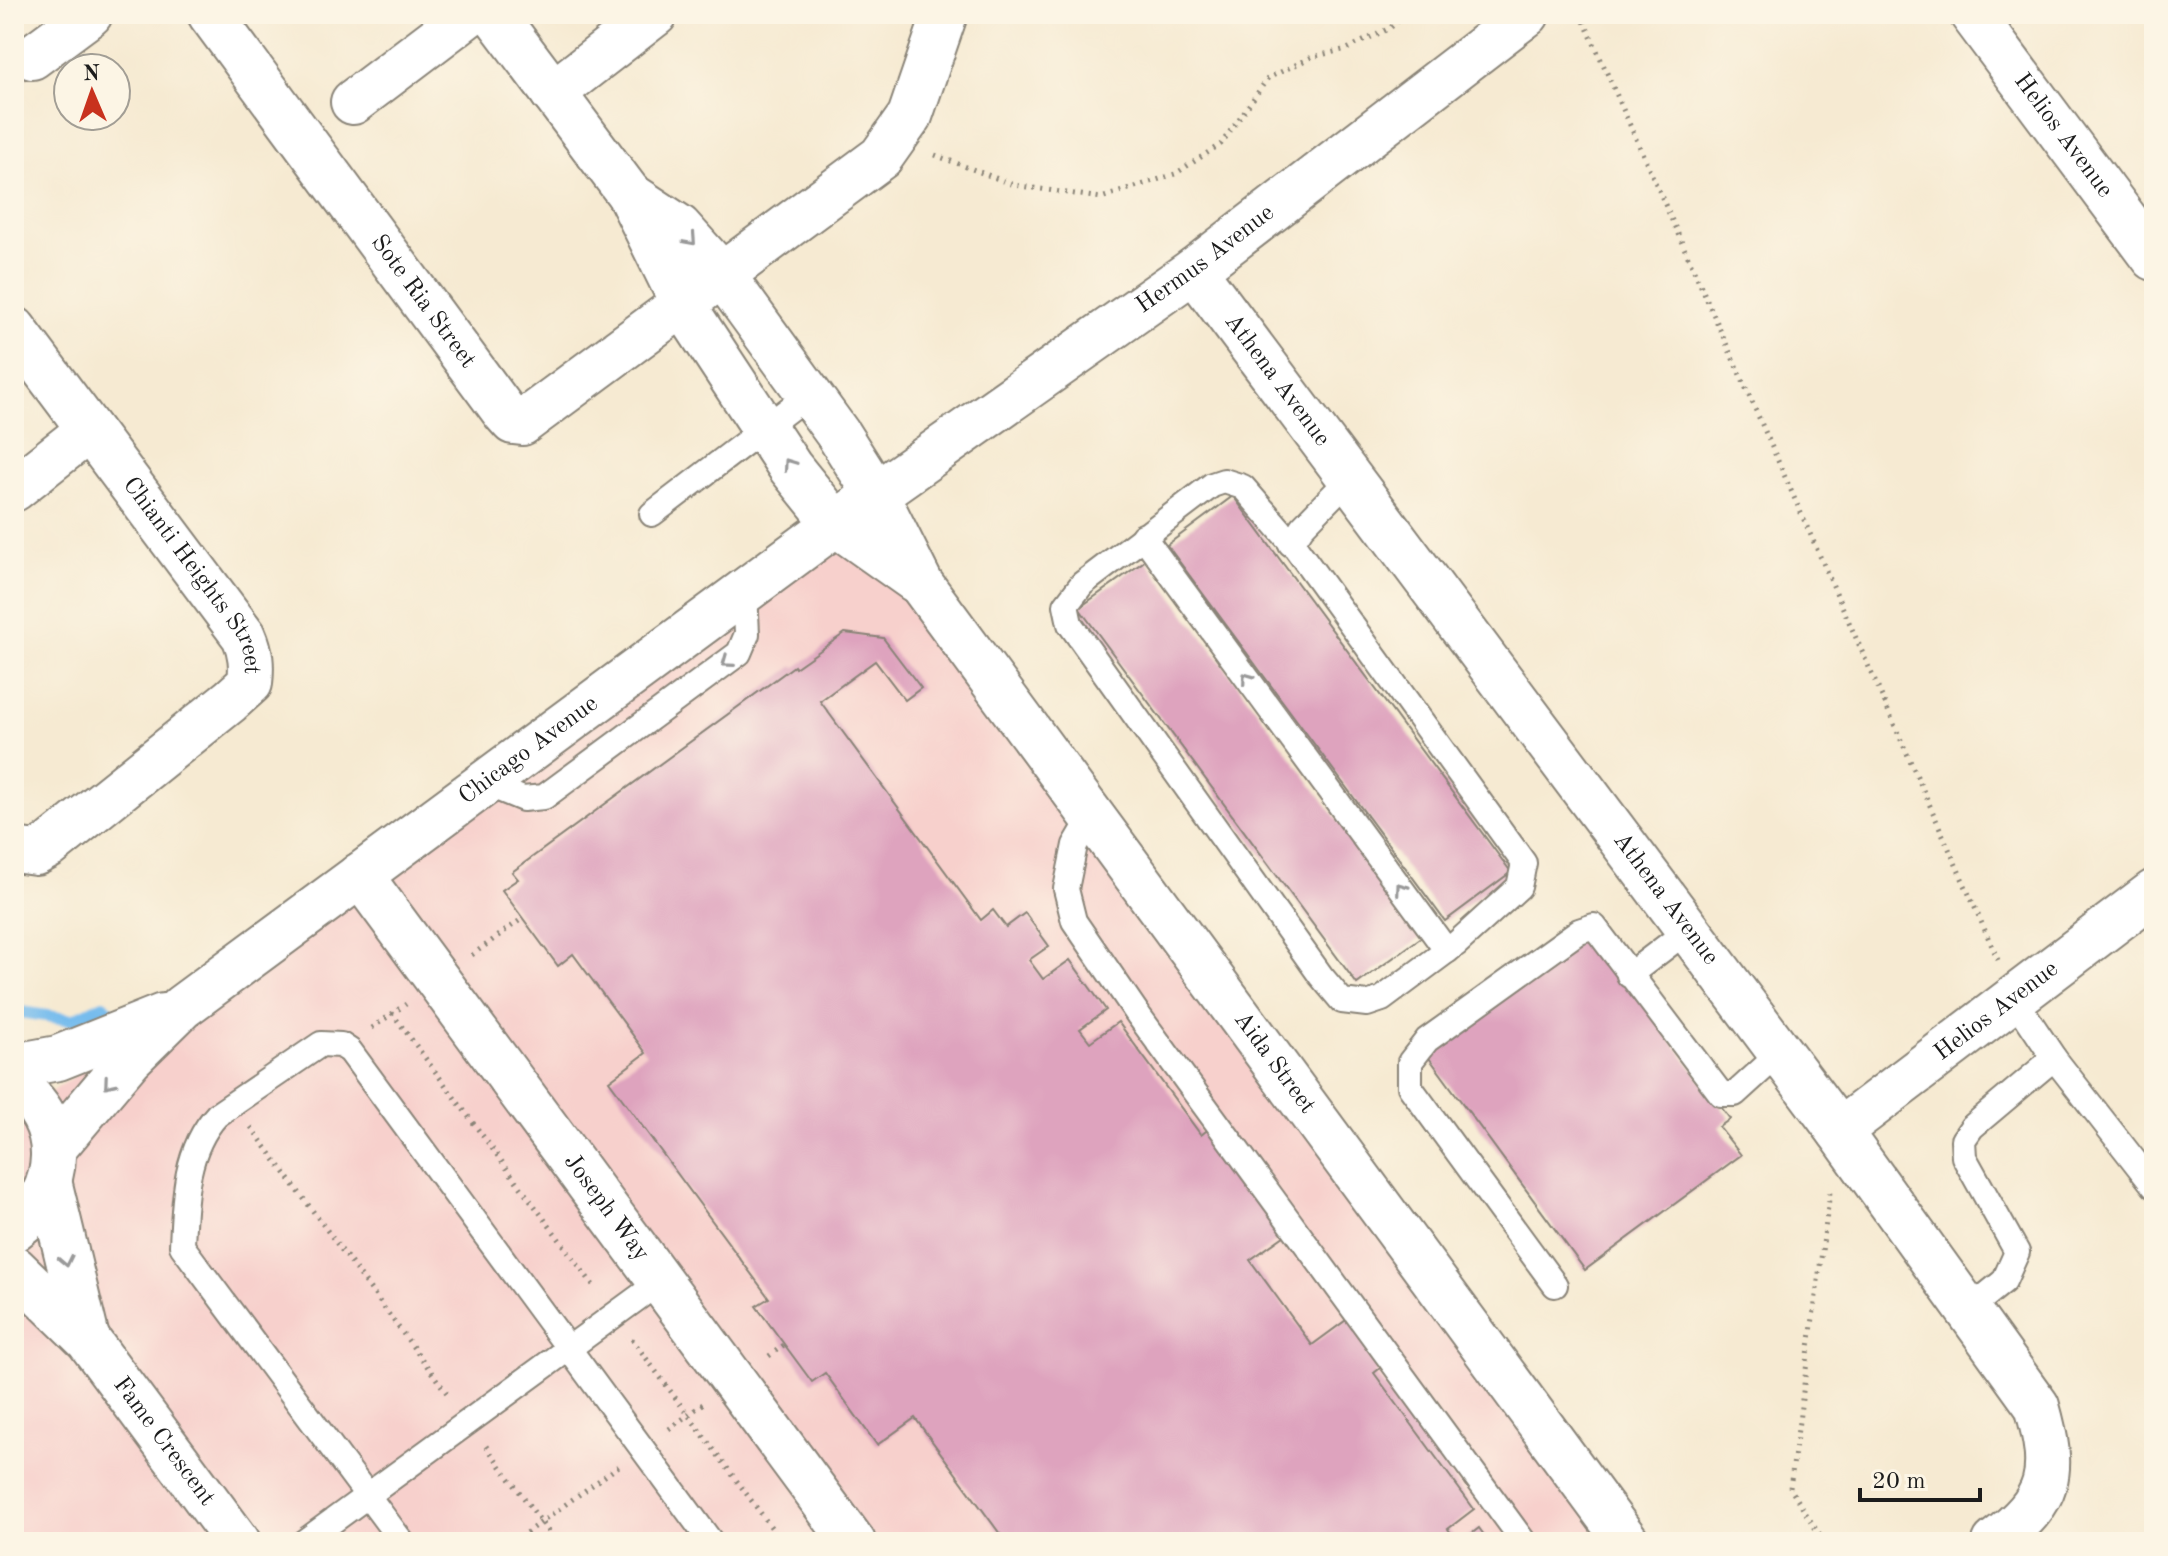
<svg xmlns="http://www.w3.org/2000/svg" width="2168" height="1556" viewBox="0 0 2168 1556" font-family="'Old Standard TT',serif">
	<style>
		.built { fill: #f7d0cc }
		.lines { fill: none; stroke-linecap: round; stroke-linejoin: round }
		.stream { stroke: #76bced; stroke-width: 12 }
		.building { fill: #dea3be }
		.lane-casing { stroke: #898377; stroke-width: 28 }
		.street-casing { stroke: #898377; stroke-width: 48 }
		.path { stroke: #898377; stroke-width: 5; stroke-dasharray: 2 6; stroke-linecap: butt }
		.lane { stroke: #fff; stroke-width: 24 }
		.street { stroke: #fff; stroke-width: 44 }
		.oneway { stroke: #999 }
		.labels { text-anchor: middle; dominant-baseline: central; stroke-width: 7; stroke-linejoin: round; paint-order: stroke }
		.street-label { font-size: 24px; fill: #1c1c1c; stroke: #fcf5e5 }
	</style>
	<rect width="100%" height="100%" fill="#fcf5e5"/>
	<filter id="ink" filterUnits="userSpaceOnUse"><feTurbulence type="fractalNoise" baseFrequency=".0125" numOctaves="2"/><feDisplacementMap in="SourceGraphic" scale="16" xChannelSelector="R" yChannelSelector="G"/><feConvolveMatrix kernelMatrix="1 2 1 2 8 2 1 2 1" color-interpolation-filters="sRGB"/></filter>
	<filter id="wash" filterUnits="userSpaceOnUse"><feTurbulence type="fractalNoise" baseFrequency=".006" numOctaves="4" result="noise"/><feDisplacementMap in="SourceGraphic" scale="32" xChannelSelector="R" yChannelSelector="G"/><feGaussianBlur stdDeviation="1.8" result="paint"/><feColorMatrix in="noise" values="0 0 0 0 0 0 0 0 0 0 0 0 0 0 0 0 0 1.4 0 .05"/><feComposite in="paint" operator="in"/></filter>
	<g filter="url(#wash)">
		<rect width="100%" height="100%" fill="#f6ead2"/>
		<polygon class="built" points="857,502 1624,1542 14,1542 14,1119 358,873"/>
		<g class="lines">
			<polyline class="stream" points="14,1011 73,1020 103,1005 112,1014"/>
		</g>
		<g id="blocks">
			<g class="building">
				<polygon points="1233,496 1511,872 1445,921 1167,545"/>
				<polygon points="1146,560 1423,936 1357,984 1079,608"/>
				<polygon points="845,633 883,638 921,688 905,700 875,661 820,701 981,920 993,910 1006,927 1025,913 1049,946 1029,960 1043,979 1070,960 1106,1010 1080,1029 1090,1042 1118,1022 1201,1135 1210,1128 1288,1233 1250,1260 1312,1345 1349,1318 1384,1365 1374,1373 1474,1509 1448,1529 1458,1542 1006,1542 915,1418 877,1445 825,1373 812,1382 756,1306 769,1298 609,1081 646,1053 573,954 558,966 502,890 518,879 512,872 794,666 795,668"/>
				<polygon points="1590,930 1730,1119 1719,1127 1741,1155 1585,1270 1424,1051"/>
				<polygon points="1479,1528 1489,1542 1461,1542"/>
			</g>
		</g>
	</g>
	<g filter="url(#ink)">
		<use href="#blocks" fill-opacity="0" stroke="#898377" stroke-width="2"/>
		<g class="lines">
			<g class="lane-casing">
				<g id="lane">
					<polygon points="1224,481 1243,487 1296,548 1524,863 1519,887 1456,944 1382,999 1367,1004 1342,1001 1321,976 1070,624 1066,605 1082,584 1212,485"/>
					<polyline points="652,514 809,394"/>
					<polyline points="1143,536 1447,951"/>
					<polyline points="1291,544 1302,527 1350,478"/>
					<polyline points="484,783 523,799 544,797 739,653 747,634 745,591"/>
					<polyline points="1092,816 1075,845 1066,889 1074,921 1139,1016 1524,1542"/>
					<polyline points="1629,975 1688,930"/>
					<polyline points="2054,1058 2154,1186"/>
					<polyline points="1555,1285 1410,1087 1410,1062 1427,1040 1579,931 1594,926 1721,1094 1735,1094 1780,1053"/>
					<polyline points="1968,1310 2004,1281 2017,1252 1964,1157 1963,1140 1972,1127 2054,1058 2014,998"/>
					<polyline points="304,1542 661,1281"/>
					<path d="M402,1542L182,1246C184,1200 185,1150 217,1115L321,1044L341,1045L350,1051L711,1542"/>
				</g>
			</g>
			<g class="street-casing">
				<g id="street">
					<path id="s1" d="M210,14L505,413L513,422L522,423L881,157L910,116L945,14"/>
					<polyline points="494,14 629,194 684,306 790,467 836,524 915,580"/>
					<path id="s2" d="M1972,14L2154,258"/>
					<polyline points="32,57 90,14"/>
					<polyline points="553,93 655,14"/>
					<polyline points="353,102 469,14"/>
					<path id="s3" d="M629,194L679,227L724,277L838,434L876,494L921,584L1627,1542"/>
					<path id="s4" d="M1194,270L1839,1131L2037,1406C2056,1473 2052,1499 1995,1542"/>
					<path id="s5" d="M14,329L244,636C251,652 252,665 250,683L230,701L49,846L36,853L14,850"/>
					<polyline points="14,489 89,430"/>
					<path id="s6" d="M360,875L853,1542"/>
					<polyline points="14,1066 58,1058 163,1016"/>
					<path d="M14,1085C68,1119 64,1193 14,1229"/>
					<path id="s7" d="M1839,1131L2154,892"/>
					<path id="s8" d="M54,1148L130,1058L182,1007L876,494L1194,270L1527,14"/>
					<polyline points="50,1185 87,1338"/>
					<path id="s9" d="M14,1268L88,1340L238,1542"/>
				</g>
			</g>
			<g class="path">
				<polyline points="1581,14 1998,960"/>
				<polyline points="935,155 1014,185 1101,198 1175,174 1221,144 1268,78 1312,57 1347,49 1390,28 1406,14"/>
				<polyline points="472,955 523,918"/>
				<polyline points="392,1013 596,1289"/>
				<polyline points="372,1028 406,1004"/>
				<polyline points="251,1127 449,1396"/>
				<polyline points="632,1339 782,1542"/>
				<polyline points="769,1356 784,1345"/>
				<polyline points="669,1429 703,1404"/>
				<polyline points="486,1446 556,1542"/>
				<polyline points="513,1542 619,1466"/>
				<polyline points="1824,1542 1790,1488 1830,1192"/>
			</g>
			<use href="#lane" class="lane"/>
			<use href="#street" class="street"/>
		</g>
		<defs><path id="oneway-chevron" d="M-2-3.5L2.5 0L-2 3.5" fill="none" stroke-width="1.6" stroke-linecap="round" stroke-linejoin="round" transform="scale(2)"/></defs>
		<g class="oneway">
			<use href="#oneway-chevron" transform="translate(691 240) rotate(48)"/>
			<use href="#oneway-chevron" transform="translate(789 464) rotate(-125)"/>
			<use href="#oneway-chevron" transform="translate(727 662) rotate(144)"/>
			<use href="#oneway-chevron" transform="translate(1247 678) rotate(-126)"/>
			<use href="#oneway-chevron" transform="translate(1401 888) rotate(-126)"/>
			<use href="#oneway-chevron" transform="translate(109 1083) rotate(130)"/>
			<use href="#oneway-chevron" transform="translate(66 1261) rotate(78)"/>
		</g>
	</g>
	<g class="labels">
		<g class="street-label">
			<text stroke="none"><textPath href="#s2" startOffset="152">Helios Avenue</textPath></text>
			<text stroke="none"><textPath href="#s8" startOffset="1458">Hermus Avenue</textPath></text>
			<text stroke="none"><textPath href="#s1" startOffset="358">Sote Ria Street</textPath></text>
			<text stroke="none"><textPath href="#s4" startOffset="138">Athena Avenue</textPath></text>
			<text stroke="none"><textPath href="#s5" startOffset="306">Chianti Heights Street</textPath></text>
			<text stroke="none"><textPath href="#s8" startOffset="622">Chicago Avenue</textPath></text>
			<text stroke="none"><textPath href="#s4" startOffset="786">Athena Avenue</textPath></text>
			<text stroke="none"><textPath href="#s7" startOffset="198">Helios Avenue</textPath></text>
			<text stroke="none"><textPath href="#s3" startOffset="1088">Aida Street</textPath></text>
			<text stroke="none"><textPath href="#s6" startOffset="414">Joseph Way</textPath></text>
			<text stroke="none"><textPath href="#s9" startOffset="230">Fame Crescent</textPath></text>
		</g>
	</g>
	<rect width="2168" height="1556" fill="none" stroke="#fcf5e5" stroke-width="48"/>
	<g transform="translate(92 92) rotate(358)"><circle r="38" fill="#fcf5e5" stroke="#a29e95" stroke-width="2"/>
	<path d="M0-6L14 30L0 20L-14 30Z" fill="#c8321e"/>
	<text y="-12" font-size="22" font-weight="bold" text-anchor="middle" fill="#1c1c1c">N</text>
	</g>
	<path d="M1860 1488v12h120v-12" fill="none" stroke="#1c1c1c" stroke-width="4"/>
	<text x="1872" y="1488" font-size="24" fill="#1c1c1c" stroke="#fcf5e5" stroke-width="6" paint-order="stroke">20 m</text>
</svg>
